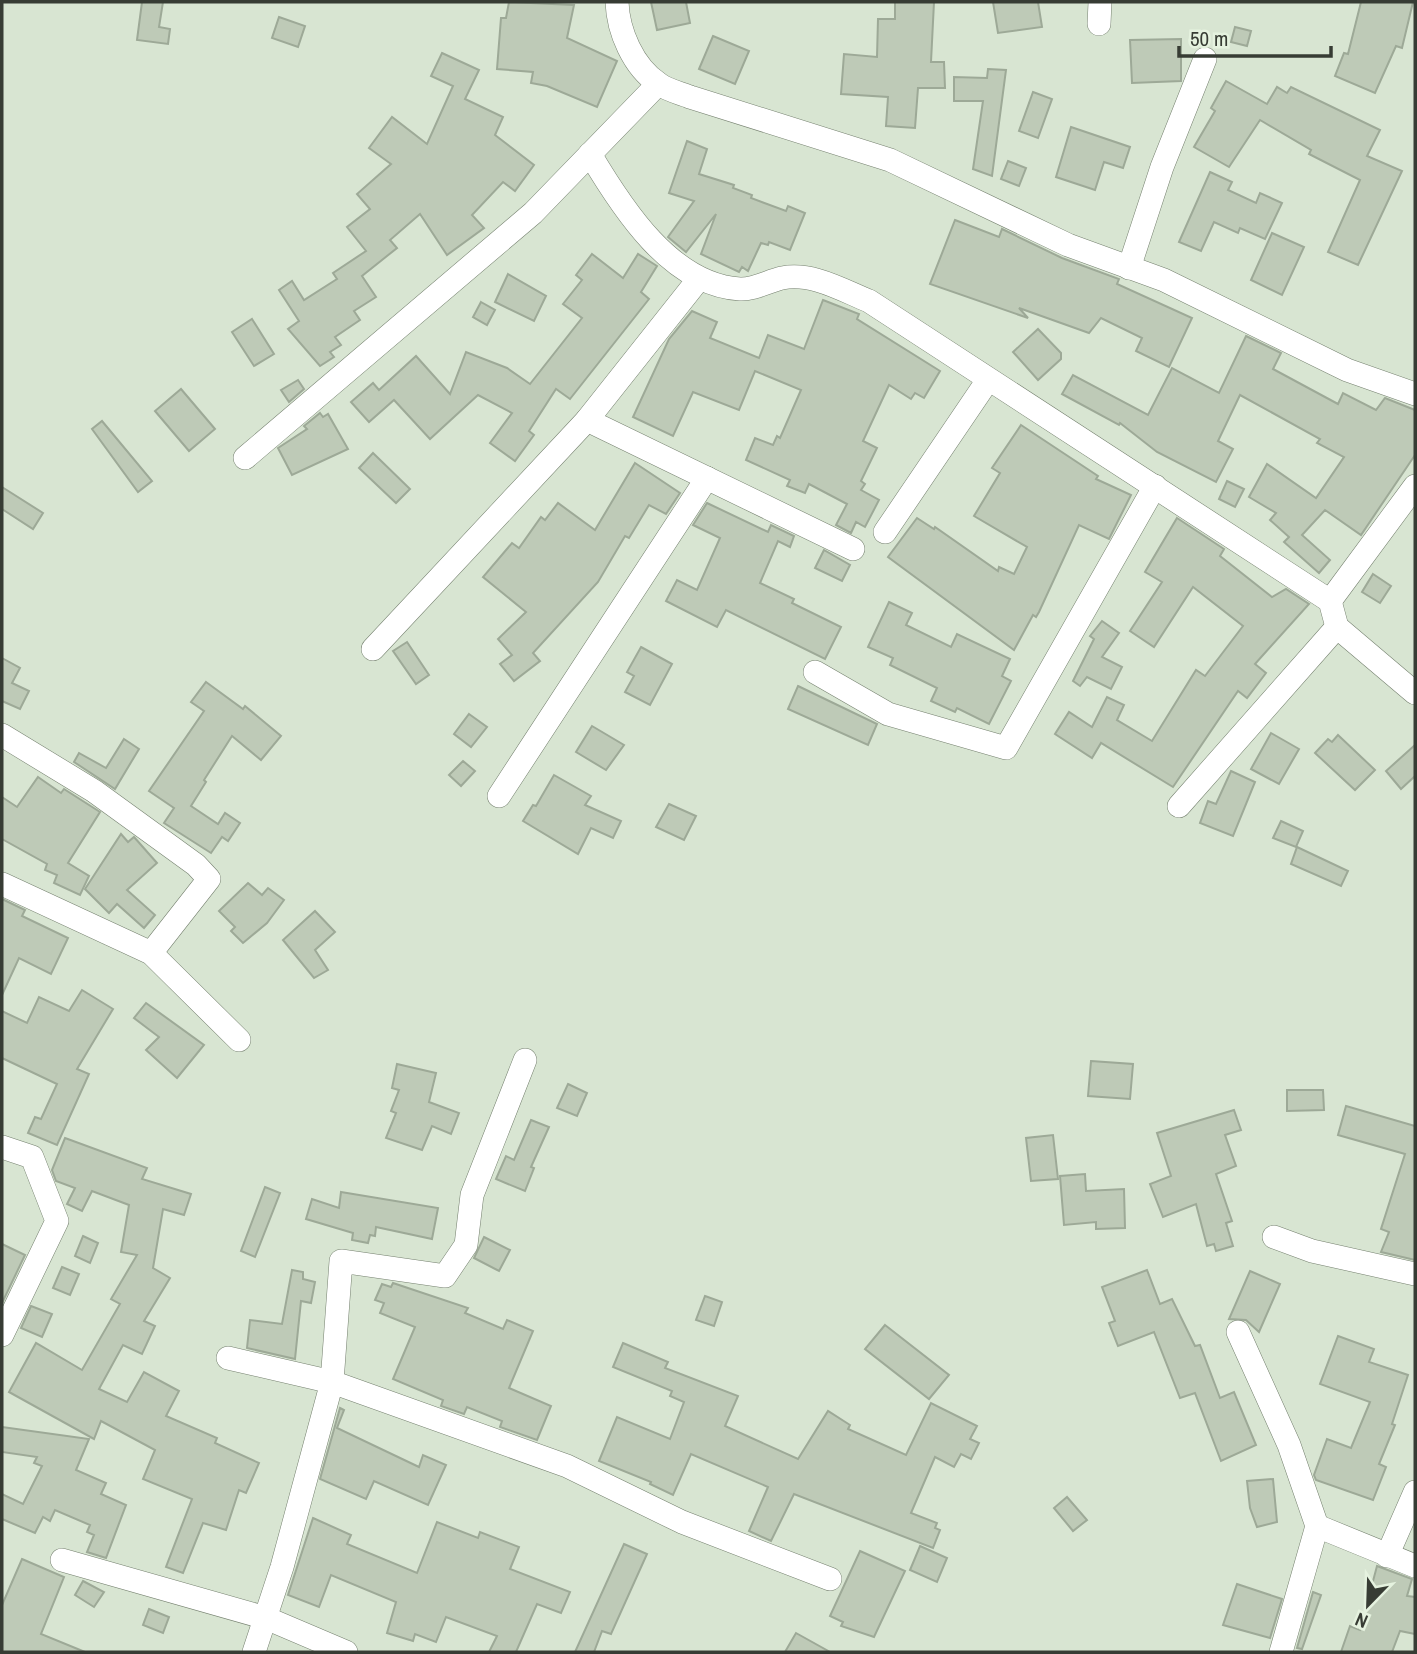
<svg xmlns="http://www.w3.org/2000/svg" width="1417" height="1654" viewBox="0 0 1417 1654" font-family="'Archivo Narrow',sans-serif">
	<style>
		.building { fill: #becab7; stroke: #9da997; stroke-width: 2 }
		.lines { fill: none; stroke-linecap: round; stroke-linejoin: round }
		.minor-casing { stroke: #75806f; stroke-width: 24 }
		.minor { stroke: #fff; stroke-width: 23 }
	</style>
	<rect width="100%" height="100%" fill="#d8e5d2"/>
	<g class="building">
		<polygon points="142,2 163,2 159,27 170,29 168,44 137,40"/>
		<polygon points="509,2 574,5 567,38 617,61 597,107 547,86 531,83 533,72 497,69 501,18 506,18"/>
		<polygon points="651,2 686,2 690,23 657,30"/>
		<polygon points="895,2 934,2 931,62 944,62 945,88 918,88 915,128 886,126 888,97 841,94 844,54 877,57 878,19 895,19"/>
		<polygon points="993,2 1038,2 1042,27 998,33"/>
		<polygon points="1361,2 1413,2 1402,48 1396,46 1375,93 1335,76 1344,53 1348,54"/>
		<polygon points="279,17 305,26 298,47 272,38"/>
		<polygon points="1235,27 1251,31 1247,46 1231,42"/>
		<polygon points="713,36 749,51 735,84 699,69"/>
		<polygon points="1181,39 1181,81 1132,83 1130,40"/>
		<polygon points="442,53 479,70 465,99 503,117 495,135 534,165 515,191 503,182 472,215 484,228 447,255 420,214 390,240 397,248 362,276 376,297 354,311 360,320 335,337 341,345 330,352 334,357 320,366 288,329 299,321 279,290 292,281 304,300 337,279 333,273 366,251 347,227 370,209 357,194 391,164 369,148 392,117 427,144 453,86 431,76"/>
		<polygon points="988,69 1006,70 992,176 973,169 983,101 954,101 954,77 987,78"/>
		<polygon points="1226,81 1267,104 1277,87 1287,93 1291,87 1380,130 1367,156 1402,171 1358,265 1328,252 1360,180 1309,154 1311,150 1260,120 1229,167 1194,147 1215,111 1211,108"/>
		<polygon points="1033,92 1052,99 1038,138 1019,131"/>
		<polygon points="1071,127 1130,147 1123,168 1104,162 1095,190 1056,177"/>
		<polygon points="687,141 707,149 699,174 734,185 733,188 752,195 751,198 786,211 788,206 805,213 790,250 769,242 768,245 761,243 748,271 742,267 739,272 701,254 716,214 686,252 668,237 694,201 669,193"/>
		<polygon points="1008,161 1026,168 1019,186 1001,179"/>
		<polygon points="1210,172 1232,182 1228,190 1256,203 1260,193 1282,203 1265,239 1240,228 1238,233 1214,222 1201,251 1179,242"/>
		<polygon points="955,220 999,237 1002,229 1062,258 1119,279 1117,284 1192,318 1169,367 1136,351 1142,338 1101,318 1089,333 1019,308 1028,318 930,284"/>
		<polygon points="1272,233 1304,247 1282,295 1251,280"/>
		<polygon points="592,254 623,278 638,254 657,266 641,292 649,299 570,399 556,389 529,431 534,435 515,461 490,443 512,413 478,395 430,439 394,400 369,422 351,402 373,383 379,390 416,356 450,394 466,352 507,368 530,384 582,318 563,304 582,280 576,275"/>
		<polygon points="508,274 546,296 534,321 495,302"/>
		<polygon points="823,300 859,314 857,319 940,371 924,398 915,393 911,399 889,385 863,441 877,448 861,481 865,484 861,490 879,500 865,527 856,522 851,533 836,525 847,504 809,484 805,493 787,486 790,480 746,460 755,438 773,445 777,436 780,438 801,390 755,371 739,410 693,392 673,436 633,417 669,339 692,311 717,322 710,338 759,358 768,335 804,349"/>
		<polygon points="481,302 495,310 487,325 473,317"/>
		<polygon points="252,319 274,354 254,366 232,332"/>
		<polygon points="1038,329 1061,353 1061,359 1038,380 1013,352"/>
		<polygon points="1246,336 1281,353 1273,369 1338,404 1343,393 1376,410 1385,398 1415,410 1415,455 1361,535 1325,510 1302,535 1330,560 1319,573 1284,542 1289,537 1270,520 1276,513 1249,497 1267,464 1316,498 1344,457 1317,443 1320,439 1240,395 1218,441 1233,449 1216,482 1157,452 1120,423 1119,425 1062,394 1073,375 1148,415 1172,368 1219,393"/>
		<polygon points="298,380 304,389 289,402 281,390"/>
		<polygon points="181,389 215,429 189,451 155,411"/>
		<polygon points="320,413 323,417 328,414 348,449 292,475 278,448 307,429 304,426"/>
		<polygon points="102,421 152,481 138,492 92,429"/>
		<polygon points="1021,425 1098,476 1096,479 1131,495 1109,539 1079,525 1039,612 1036,617 1033,615 1014,650 888,557 917,518 934,529 935,527 998,571 999,567 1014,574 1027,547 974,516 1000,473 992,468"/>
		<polygon points="373,453 410,489 396,503 359,468"/>
		<polygon points="635,463 680,493 666,514 649,505 629,538 625,536 598,582 533,653 540,661 514,681 500,664 512,655 498,639 526,612 483,577 512,543 519,548 541,517 545,520 558,503 595,530"/>
		<polygon points="1227,481 1244,489 1235,507 1219,499"/>
		<polygon points="2,487 43,513 33,529 2,509"/>
		<polygon points="707,503 768,532 771,525 794,536 790,547 778,541 760,583 794,599 792,603 841,627 825,659 726,610 717,627 666,601 677,580 697,590 720,538 693,525"/>
		<polygon points="1177,518 1224,549 1220,556 1272,597 1286,589 1309,604 1255,664 1266,673 1247,698 1238,691 1173,787 1101,743 1092,758 1055,734 1069,712 1092,727 1107,697 1124,705 1117,720 1152,741 1196,670 1205,676 1243,626 1193,587 1154,647 1130,631 1162,582 1145,572"/>
		<polygon points="824,550 850,565 842,581 815,568"/>
		<polygon points="1373,574 1391,586 1380,603 1362,592"/>
		<polygon points="889,602 912,613 906,625 951,647 957,634 1010,659 1002,676 1011,681 989,724 957,708 955,712 931,701 937,688 890,665 893,658 868,647"/>
		<polygon points="1102,621 1119,633 1102,657 1122,667 1111,689 1087,677 1080,686 1073,681 1094,639 1090,636"/>
		<polygon points="407,642 429,675 416,684 393,651"/>
		<polygon points="641,647 672,664 650,705 625,692 634,676 627,672"/>
		<polygon points="2,658 20,668 12,683 29,691 20,709 2,701"/>
		<polygon points="206,682 243,709 245,706 281,736 261,760 232,736 204,780 206,782 191,806 218,824 225,813 240,823 228,841 222,837 211,853 164,823 174,808 149,791 204,711 191,702"/>
		<polygon points="798,686 877,724 868,745 788,709"/>
		<polygon points="469,714 487,727 471,747 454,734"/>
		<polygon points="592,726 624,745 606,770 576,752"/>
		<polygon points="1271,733 1299,749 1279,784 1251,769"/>
		<polygon points="1338,735 1375,770 1355,790 1315,753 1328,739 1332,742"/>
		<polygon points="124,739 139,749 115,789 74,762 79,753 106,768"/>
		<polygon points="1415,745 1415,776 1401,789 1386,771"/>
		<polygon points="463,761 475,771 461,786 449,775"/>
		<polygon points="1231,771 1255,782 1233,836 1200,823 1208,801 1216,804"/>
		<polygon points="554,775 591,796 585,805 621,821 613,838 591,828 578,854 523,821 533,805 536,806"/>
		<polygon points="38,777 61,793 64,789 100,812 68,863 89,876 80,895 54,883 57,875 45,870 47,864 2,839 2,797 17,807"/>
		<polygon points="669,804 696,816 684,840 656,827"/>
		<polygon points="1281,821 1303,831 1296,847 1273,838"/>
		<polygon points="121,834 128,842 134,837 157,863 127,890 155,915 144,928 117,904 109,913 85,889"/>
		<polygon points="1297,847 1348,871 1341,886 1291,864"/>
		<polygon points="248,883 262,895 268,888 284,900 267,923 243,943 231,931 235,927 219,911"/>
		<polygon points="2,899 25,910 22,916 68,938 51,974 19,958 2,995"/>
		<polygon points="315,911 335,932 315,950 328,970 314,978 283,940"/>
		<polygon points="82,990 113,1009 77,1069 89,1074 57,1145 28,1133 35,1117 41,1119 57,1084 2,1058 2,1011 27,1023 39,997 69,1011"/>
		<polygon points="146,1003 204,1045 177,1078 146,1050 159,1037 134,1018"/>
		<polygon points="1091,1061 1133,1064 1130,1099 1088,1096"/>
		<polygon points="397,1064 436,1073 429,1102 459,1113 451,1134 432,1126 422,1150 386,1138 396,1113 391,1111 399,1090 392,1088"/>
		<polygon points="568,1084 587,1093 577,1116 557,1108"/>
		<polygon points="1287,1090 1323,1090 1324,1110 1287,1111"/>
		<polygon points="1346,1106 1415,1126 1415,1260 1381,1252 1389,1232 1381,1229 1405,1154 1338,1135"/>
		<polygon points="1234,1110 1241,1130 1225,1135 1236,1166 1216,1174 1232,1221 1226,1223 1233,1246 1216,1251 1214,1244 1207,1246 1196,1204 1163,1217 1150,1184 1171,1176 1157,1133"/>
		<polygon points="531,1120 549,1127 531,1167 534,1168 525,1191 496,1179 506,1156 514,1160"/>
		<polygon points="1053,1135 1058,1179 1031,1181 1026,1138"/>
		<polygon points="65,1138 147,1168 142,1179 191,1194 184,1215 163,1209 153,1268 170,1278 144,1321 155,1326 142,1354 123,1345 99,1389 127,1402 144,1372 179,1391 166,1416 217,1438 215,1443 259,1463 246,1493 239,1490 226,1530 203,1523 183,1573 166,1567 192,1499 143,1479 155,1450 101,1421 94,1439 9,1392 36,1343 82,1370 120,1304 111,1299 137,1255 121,1252 129,1205 92,1191 82,1211 67,1204 75,1188 56,1181 52,1170"/>
		<polygon points="1085,1174 1086,1191 1124,1189 1125,1228 1096,1229 1096,1222 1064,1225 1060,1176"/>
		<polygon points="265,1187 280,1193 255,1257 241,1251"/>
		<polygon points="341,1192 438,1208 432,1239 376,1227 375,1236 370,1235 368,1243 352,1240 353,1233 306,1219 312,1199 339,1208"/>
		<polygon points="83,1236 98,1243 90,1263 75,1256"/>
		<polygon points="484,1237 510,1250 499,1271 474,1258"/>
		<polygon points="2,1244 25,1255 2,1303"/>
		<polygon points="62,1267 79,1274 70,1295 53,1288"/>
		<polygon points="292,1270 303,1272 303,1279 315,1282 311,1303 301,1301 295,1359 247,1348 250,1320 282,1324"/>
		<polygon points="1147,1270 1160,1304 1172,1299 1195,1346 1200,1345 1220,1398 1234,1392 1256,1445 1221,1461 1195,1393 1180,1398 1154,1332 1118,1346 1109,1323 1115,1321 1102,1287"/>
		<polygon points="1250,1271 1280,1284 1259,1332 1246,1320 1229,1319"/>
		<polygon points="393,1283 468,1308 465,1313 503,1329 507,1320 533,1331 509,1388 551,1406 537,1440 500,1427 502,1421 467,1407 464,1414 441,1406 443,1400 393,1379 415,1327 380,1313 384,1303 375,1300 382,1284 391,1287"/>
		<polygon points="705,1296 722,1302 714,1326 696,1320"/>
		<polygon points="31,1306 52,1314 42,1337 21,1328"/>
		<polygon points="885,1325 949,1375 929,1399 865,1349"/>
		<polygon points="1338,1336 1374,1349 1369,1362 1408,1375 1392,1424 1395,1425 1379,1464 1386,1467 1373,1500 1316,1480 1314,1475 1327,1439 1351,1448 1370,1402 1320,1384"/>
		<polygon points="623,1343 668,1362 665,1368 738,1396 725,1426 798,1459 828,1411 850,1425 848,1429 906,1455 931,1403 977,1426 970,1439 979,1443 971,1459 961,1454 954,1467 935,1457 911,1513 937,1523 935,1528 940,1530 933,1548 794,1494 771,1541 749,1531 768,1487 691,1454 673,1495 650,1484 651,1482 599,1461 617,1417 670,1439 684,1402 670,1396 672,1391 613,1367"/>
		<polygon points="340,1408 344,1410 337,1428 419,1467 423,1455 446,1465 428,1505 374,1481 366,1499 320,1479"/>
		<polygon points="2,1427 89,1439 76,1470 106,1483 101,1494 126,1505 106,1558 87,1552 94,1535 87,1532 90,1525 55,1510 50,1521 43,1517 35,1533 2,1519 2,1494 23,1504 42,1466 34,1463 37,1457 2,1452"/>
		<polygon points="1273,1479 1277,1522 1257,1527 1250,1508 1247,1481"/>
		<polygon points="1067,1497 1087,1520 1073,1531 1054,1508"/>
		<polygon points="313,1518 351,1535 347,1544 417,1573 437,1522 478,1538 480,1532 519,1547 510,1569 570,1592 561,1613 537,1604 516,1652 489,1652 497,1636 446,1617 436,1642 415,1634 413,1641 387,1633 396,1602 331,1575 319,1607 288,1595"/>
		<polygon points="624,1544 647,1554 611,1634 602,1631 594,1652 575,1652"/>
		<polygon points="920,1546 947,1558 937,1582 910,1570"/>
		<polygon points="860,1551 905,1571 874,1637 841,1626 843,1622 830,1616"/>
		<polygon points="22,1559 64,1577 41,1634 85,1652 2,1652 2,1605"/>
		<polygon points="1377,1566 1412,1579 1407,1596 1415,1597 1415,1634 1400,1631 1392,1652 1341,1652 1350,1626 1360,1630"/>
		<polygon points="83,1581 104,1592 94,1607 75,1595"/>
		<polygon points="1237,1584 1282,1599 1270,1638 1223,1625"/>
		<polygon points="1313,1592 1321,1595 1302,1649 1297,1648"/>
		<polygon points="149,1609 169,1617 163,1633 143,1625"/>
		<polygon points="796,1633 830,1652 785,1652"/>
	</g>
	<g class="lines">
		<g class="minor-casing">
			<g id="minor">
				<path d="M617,2C618,31 633,67 659,84C667,90 680,93 690,97L890,160L1068,245L1164,280L1347,370L1415,394"/>
				<polyline points="1099,24 1100,2"/>
				<path d="M590,154C622,208 671,285 740,289C753,290 769,281 782,278C812,272 842,290 869,301L1330,601L1337,627L1415,693"/>
				<polyline points="1129,268 1162,167 1205,59"/>
				<polyline points="587,420 853,549"/>
				<polyline points="245,458 533,213 658,84"/>
				<polyline points="885,532 988,380"/>
				<polyline points="1330,601 1415,486"/>
				<polyline points="373,649 587,420 698,280"/>
				<polyline points="815,672 888,714 1006,748 1155,486"/>
				<polyline points="2,735 94,791 196,865 209,879 151,953"/>
				<polyline points="499,796 707,478"/>
				<polyline points="1179,806 1337,627"/>
				<polyline points="2,884 151,953 239,1040"/>
				<polyline points="2,1147 32,1157 57,1221 2,1335"/>
				<polyline points="1274,1237 1312,1251 1415,1274"/>
				<polyline points="1238,1332 1289,1445 1317,1526 1281,1652"/>
				<polyline points="228,1358 332,1382 567,1466 682,1522 830,1579"/>
				<polyline points="1317,1526 1415,1566"/>
				<polyline points="1387,1556 1415,1492"/>
				<polyline points="62,1560 266,1618 346,1652"/>
				<polyline points="254,1652 282,1567 332,1382 341,1261 445,1276 466,1245 472,1195 525,1060"/>
			</g>
		</g>
		<use href="#minor" class="minor"/>
	</g>
	<rect width="1417" height="1654" fill="none" stroke="#373c34" stroke-width="7"/>
	<g transform="translate(1368 1605) rotate(203)" stroke="#e5f2df" stroke-width="5" paint-order="stroke">
	<path d="M0-5L12 26L0 18L-12 26Z" fill="#373c34"/>
	<text y="-10" font-size="19" font-weight="bold" text-anchor="middle" fill="#373c34">N</text>
	</g>
	<path d="M1179 46v10h152v-10" fill="none" stroke="#373c34" stroke-width="3.5"/>
	<text x="1190" y="46" font-size="21" fill="#373c34" stroke="#e5f2df" stroke-width="5" paint-order="stroke">50 m</text>
</svg>
